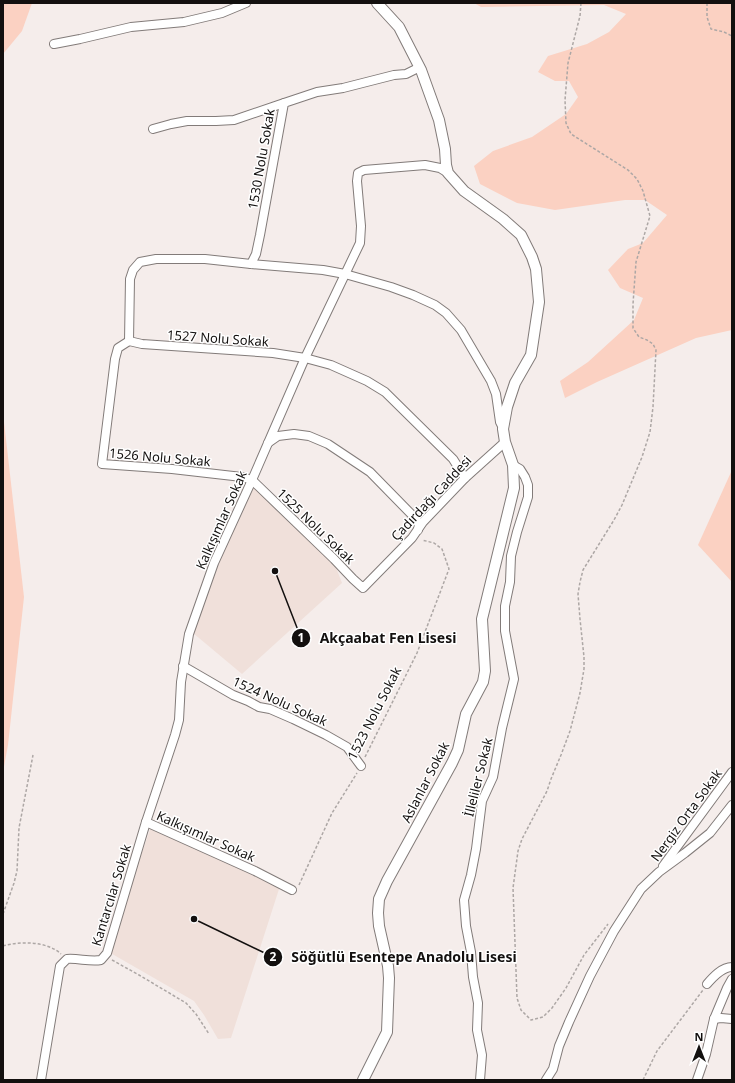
<svg xmlns="http://www.w3.org/2000/svg" width="735" height="1083" viewBox="0 0 735 1083" font-family="'Noto Sans',sans-serif">
	<style>
		.built { fill: #f0e0da }
		.green { fill: #fbd1c2 }
		.lines { fill: none; stroke-linecap: round; stroke-linejoin: round }
		.minor-casing { stroke: #827b79; stroke-width: 10 }
		.tertiary-casing { stroke: #827b79; stroke-width: 12 }
		.path { stroke: #ada7a5; stroke-width: 1.5; stroke-dasharray: 3 2; stroke-linecap: butt }
		.minor { stroke: #fff; stroke-width: 8 }
		.tertiary { stroke: #fff; stroke-width: 10 }
		.labels { text-anchor: middle; dominant-baseline: central; stroke-width: 3; stroke-linejoin: round; paint-order: stroke }
		.street-label { font-size: 13px; fill: #13100f; stroke: #fff }
		.leader { fill: none; stroke: #13100f; stroke-width: 1.5 }
		.callout-dot { fill: #13100f; stroke: #fff; stroke-width: 1.5 }
		.mark-label { font-size: 12px; text-anchor: middle; font-weight: bold; fill: #fff }
		.callout-label { font-size: 14px; text-anchor: middle; font-weight: bold; fill: #13100f; stroke: #fff; stroke-width: 3; stroke-linejoin: round; paint-order: stroke }
	</style>
	<rect width="100%" height="100%" fill="#f5edeb"/>
	<g class="built">
		<polygon points="254,487 333,560 342,583 242,674 193,633 202,594"/>
		<polygon points="151,827 280,886 231,1038 218,1039 204,1015 194,1001 107,951"/>
	</g>
	<g class="green">
		<polygon points="3,3 32,3 22,31 3,54"/>
		<polygon points="474,3 732,3 732,330 696,338 597,382 565,398 560,381 588,362 634,320 643,298 620,288 608,270 628,249 643,243 667,215 645,200 625,200 555,210 517,203 480,184 474,166 493,151 532,137 566,114 578,97 569,81 555,81 538,72 548,56 587,44 609,32 626,14 604,5 481,7"/>
		<polygon points="3,413 24,597 8,745 3,772"/>
		<polygon points="732,470 732,582 698,545"/>
	</g>
	<g class="lines">
		<g class="minor-casing">
			<g id="minor">
				<polyline points="54,44 80,39 131,27 184,22 222,13 246,3"/>
				<polyline points="153,129 171,124 187,121 216,121 234,120 284,103"/>
				<polyline points="251,264 256,254 260,235 284,103 317,92 343,88 394,75 406,74 420,67"/>
				<polyline points="129,341 142,344 273,353 305,358 331,365 367,381 385,392 453,459 465,478"/>
				<polyline points="503,428 500,422 496,394 491,381 461,330 446,313 435,305 413,295 391,287 345,274 323,270 251,264 205,259 156,259 140,262 133,270 130,279 129,341 118,348 115,359 102,464 172,469 242,477 252,480 334,559 353,579 363,588 412,538 423,522 465,478 505,442"/>
				<polyline points="268,443 278,436 294,434 309,436 328,444 370,472 417,520 419,524 418,530"/>
				<polyline points="183,666 233,695 248,701 259,707 270,709 293,719 326,735 347,747 361,766"/>
				<polyline points="146,822 255,871 292,890"/>
				<polyline points="663,866 732,772"/>
				<path d="M707,984C713,977 722,967 732,967"/>
				<polyline points="714,1019 721,1018 732,1019"/>
				<path d="M41,1080L60,966L67,959C78,958 90,962 101,960L107,953L146,822L175,735L179,720L181,682L189,634L214,563L252,480L305,358L360,243L361,226L357,181L358,173L364,170L425,165L440,168L448,173"/>
				<polyline points="480,1080 482,1055 477,1030 478,1003 473,977 471,952 466,926 464,900 471,875 476,849 482,801 493,777 502,728 514,679 505,631 505,606 510,582 511,556 517,532 528,497 528,485 525,477 520,469 513,465"/>
				<polyline points="546,1080 553,1069 559,1046 569,1022 590,976 614,931 641,889 659,872 685,853 710,833 732,805"/>
				<polyline points="697,1080 706,1054 714,1019 727,988 732,979"/>
			</g>
		</g>
		<g class="tertiary-casing">
			<polyline id="tertiary" points="363,1080 387,1032 389,978 388,966 379,926 378,913 379,899 387,881 452,763 458,750 466,714 483,682 485,671 482,619 514,488 513,465 505,442 503,429 507,407 515,383 531,355 539,302 536,269 532,257 521,235 503,219 464,191 448,173 446,165 445,149 439,120 421,70 399,27 377,3"/>
		</g>
		<g class="path">
			<polyline points="581,3 580,16 568,63 565,100 566,123 571,134 628,170 637,179 643,191 650,216 636,262 633,304 633,328 639,337 647,340 653,344 656,350 653,407 650,432 642,457 622,505 614,520 583,570 580,582 578,594 580,619 584,657 584,669 580,693 570,731 561,755 551,779 547,791 522,839 518,851 513,888 517,998 521,1010 531,1020 543,1017 552,1008 566,988 584,955 608,924"/>
			<polyline points="707,3 707,17 711,29 724,32 732,36"/>
			<polyline points="365,757 417,653 449,569 442,549 434,543 422,540"/>
			<polyline points="299,885 332,813 357,773"/>
			<polyline points="3,914 14,883 17,871 19,828 33,755"/>
			<path d="M3,946C20,941 47,941 61,954"/>
			<polyline points="112,960 139,975 186,1003 196,1014 209,1034"/>
			<polyline points="643,1080 657,1051 703,990"/>
		</g>
		<use href="#minor" class="minor"/>
		<use href="#tertiary" class="tertiary"/>
	</g>
	<g class="labels">
		<g class="street-label">
			<text transform="translate(261 159) rotate(-80)">1530 Nolu Sokak</text>
			<text transform="translate(218 338) rotate(4)">1527 Nolu Sokak</text>
			<text transform="translate(160 457) rotate(5)">1526 Nolu Sokak</text>
			<text transform="translate(431 498) rotate(-47)">Çadırdağı Caddesi</text>
			<text transform="translate(221 520) rotate(-66)">Kalkışımlar Sokak</text>
			<text transform="translate(316 526) rotate(44)">1525 Nolu Sokak</text>
			<text transform="translate(280 701) rotate(24)">1524 Nolu Sokak</text>
			<text transform="translate(374 713) rotate(-63)">1523 Nolu Sokak</text>
			<text transform="translate(478 777) rotate(-76)">İlleliler Sokak</text>
			<text transform="translate(425 782) rotate(-63)">Aslanlar Sokak</text>
			<text transform="translate(686 815) rotate(-54)">Nergiz Orta Sokak</text>
			<text transform="translate(206 836) rotate(24)">Kalkışımlar Sokak</text>
			<text transform="translate(111 895) rotate(-73)">Kantarcılar Sokak</text>
		</g>
	</g>
	<path class="leader" d="M275 571L301 638M194 919L273 957"/>
	<g class="callout-dot">
		<circle cx="275" cy="571" r="4"/>
		<circle cx="194" cy="919" r="4"/>
		<circle cx="301" cy="638" r="10"/>
		<circle cx="273" cy="957" r="10"/>
	</g>
	<g class="mark-label">
		<text x="301" y="642">1</text>
		<text x="273" y="961">2</text>
	</g>
	<g class="callout-label">
		<text x="388" y="643">Akçaabat Fen Lisesi</text>
		<text x="404" y="962">Söğütlü Esentepe Anadolu Lisesi</text>
	</g>
	<rect width="735" height="1083" fill="none" stroke="#13100f" stroke-width="8"/>
	<g transform="translate(699 1047)" stroke="#ffffff" stroke-width="3" paint-order="stroke">
	<path d="M0-3L7 15L0 10L-7 15Z" fill="#13100f"/>
	<text y="-6" font-size="11" font-weight="bold" text-anchor="middle" fill="#13100f">N</text>
	</g>
</svg>
